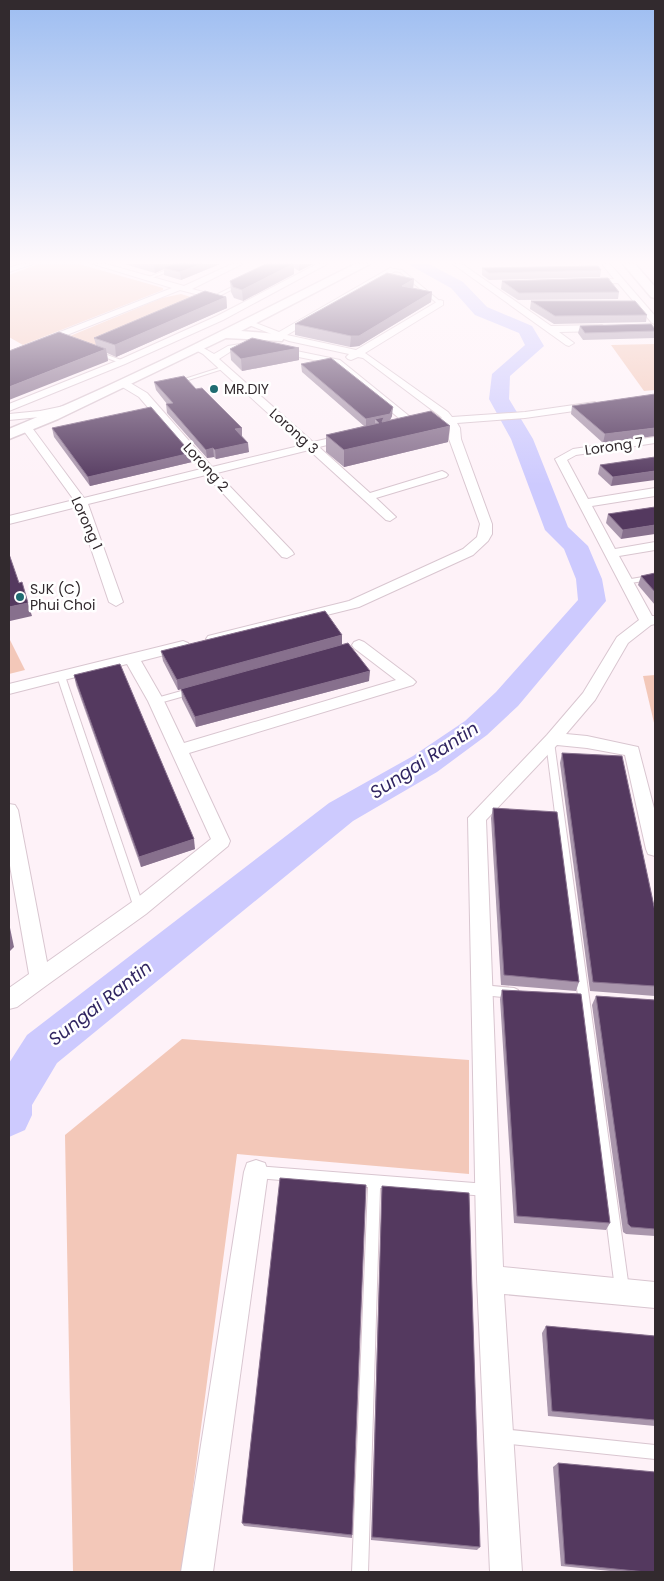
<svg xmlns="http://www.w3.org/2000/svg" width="664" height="1581" viewBox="0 0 664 1581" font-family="Poppins,sans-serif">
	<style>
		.green { fill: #f3c8b9 }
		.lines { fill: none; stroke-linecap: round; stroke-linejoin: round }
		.river { fill: #cdcafe; fill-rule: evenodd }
		.lane-casing { stroke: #d9c6d0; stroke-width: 2 }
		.street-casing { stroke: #d9c6d0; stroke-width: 2 }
		.secondary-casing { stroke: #d9c6d0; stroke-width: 3 }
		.lane { fill: #fff; fill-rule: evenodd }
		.street { fill: #fff; fill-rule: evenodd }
		.secondary { fill: #fff; fill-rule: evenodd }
		.wall { fill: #a996ac }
		.shaded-wall { fill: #87708d }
		.building { fill: #54395f; stroke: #87708d }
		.poi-dot { fill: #1f6b71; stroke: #fff; stroke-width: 2 }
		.labels { text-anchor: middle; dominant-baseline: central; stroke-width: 5; stroke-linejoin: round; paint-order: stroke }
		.far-poi-label { font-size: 14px; fill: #322a2e; stroke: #fff; text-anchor: start }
		.far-street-label { font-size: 14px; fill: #322a2e; stroke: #fff }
		.water-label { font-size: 18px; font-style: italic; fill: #312662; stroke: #fff }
	</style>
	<rect width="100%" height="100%" fill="#fef2f8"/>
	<g class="green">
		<polygon points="38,264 79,264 163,288 163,290 23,345 9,337 9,275"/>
		<polygon points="181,294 201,300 93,347 70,336 162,298"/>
		<polygon points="655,344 655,390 644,391 611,345"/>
		<polygon points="9,638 25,670 9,674"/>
		<polygon points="655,675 655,727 643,676"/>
		<polygon points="182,1039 469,1060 469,1174 237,1154 182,1572 73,1572 65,1135"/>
	</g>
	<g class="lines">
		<polygon class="river" points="410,264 429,264 463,282 487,307 532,326 544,346 510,376 509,399 533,439 568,527 588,546 602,579 606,601 518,706 487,735 437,772 353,821 57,1063 32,1105 32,1115 25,1130 9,1137 9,1063 27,1035 329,803 413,756 465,721 496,692 578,600 576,579 564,549 545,530 511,439 489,399 492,374 525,345 519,333 475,315 451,288 413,267"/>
		<g class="lane-casing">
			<g id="lane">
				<polygon points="181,264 187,264 147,280 144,279"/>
				<polygon points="392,269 402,270 442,303 438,304 400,272 392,271"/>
				<polygon points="240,283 243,284 215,298 212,297"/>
				<polygon points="96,351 124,361 124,362 120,363 94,353 94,352"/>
				<polygon points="222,367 226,368 179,383 175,382"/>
				<polygon points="655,575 655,579 625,584 622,582 625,580"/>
				<polygon points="58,674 64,674 65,676 144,908 142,911 139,912 136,911 134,908 57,676"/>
				<polygon points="192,688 196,691 195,693 156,704 152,701 153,699"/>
				<polygon points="550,739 554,742 629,1289 627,1294 622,1296 617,1294 615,1289 546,742"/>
				<polygon points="482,985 514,988 518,990 519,993 518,996 514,998 482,995 478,993 477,990 478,987"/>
				<polygon points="256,1166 487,1184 491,1186 493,1190 491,1194 487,1196 380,1188 368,1572 352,1572 368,1187 256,1178 252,1176 250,1172 252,1168"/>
				<polygon points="502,1429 655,1445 655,1459 502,1443 497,1441 495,1436 497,1431"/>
			</g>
		</g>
		<g class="street-casing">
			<g id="street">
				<polygon points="21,264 33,264 9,272 9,268"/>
				<polygon points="93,264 106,264 184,286 232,264 242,264 192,289 226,298 226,302 180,290 9,358 9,352 172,288"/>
				<polygon points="317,264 327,264 223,320 125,364 9,411 9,404 119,360 217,316"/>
				<polygon points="453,264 462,264 551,326 602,325 606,328 602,331 559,332 574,343 569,346 566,345"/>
				<polygon points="602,264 610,264 655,316 655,324 652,323 618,283 585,284 585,280 588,280 614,279"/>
				<polygon points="390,268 397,270 287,335 356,350 440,300 443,301 443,305 365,353 448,412 452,417 525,412 595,402 600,405 595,408 525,418 457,423 460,428 461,439 492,524 492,534 488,541 473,555 359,607 213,643 208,642 206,639 208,636 349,601 463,549 477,537 480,524 449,439 450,428 446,424 438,423 437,421 442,418 440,416 363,358 358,357 351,360 348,359 346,357 349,354 289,341 244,323 248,320 279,332"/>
				<polygon points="253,342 340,360 414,420 415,422 414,424 406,424 334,364 253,348 233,350 219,359 313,442 348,434 352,435 353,437 352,439 319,447 370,493 442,471 446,473 448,475 446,477 376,498 396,517 390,521 386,520 309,450 217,473 292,551 294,554 287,558 282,557 206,475 88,504 123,602 116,606 109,602 77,507 9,524 9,516 74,500 21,427 22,425 30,425 84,498 201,469 139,397 119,385 119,381 127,381 147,393 212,467 303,445 203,354 192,348 194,346 200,346 214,354 228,346"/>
				<polygon points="69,405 73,406 74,408 73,410 40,417 9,420 9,414 40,411"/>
				<polygon points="655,437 655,443 576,455 567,460 588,499 655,488 655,496 592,506 615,549 655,542 655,550 619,556 652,616 655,616 655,624 651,625 628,643 595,700 566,734 587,736 638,747 655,812 655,856 648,854 646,849 625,755 587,748 557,745 486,820 503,1267 655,1282 655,1308 504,1294 522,1572 490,1572 477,1279 468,818 547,735 583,693 617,637 639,620 555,459 573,449"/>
				<polygon points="359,640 364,642 413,679 416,682 413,685 189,753 230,841 228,846 146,914 47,985 17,1007 9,1009 9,988 29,974 9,860 9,804 15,805 18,810 47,962 132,902 211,839 148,701 127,664 9,694 9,684 183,641 188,643 190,646 188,649 141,661 164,701 184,743 396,680 354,648 352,645 354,642"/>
				<polygon points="256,1160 265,1163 268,1172 213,1572 181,1572 244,1172 247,1163"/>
			</g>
		</g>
		<g class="secondary-casing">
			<g id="secondary">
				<path d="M355,264H370L241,331L277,334L284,338L282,341L226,338L58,419L9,439V429C127,381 241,321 355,264Z"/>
				<polygon points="623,264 635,264 655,287 655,298 651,297"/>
			</g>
		</g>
		<use href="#lane" class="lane"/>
		<use href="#street" class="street"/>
		<use href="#secondary" class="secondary"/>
	</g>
	<g class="wall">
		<polygon points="124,264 220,264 181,280 164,275 164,269 155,273"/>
		<polygon points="266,264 313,264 299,271 294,268 294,274 243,301 234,298 231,292 230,281"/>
		<polygon points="482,268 601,270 600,277 489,280 482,275"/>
		<polygon points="414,279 413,288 432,292 431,302 359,346 350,347 295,335 295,324"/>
		<polygon points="502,281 619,292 618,299 518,300 501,289"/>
		<polygon points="226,297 227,308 116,357 107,353 108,361 96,345 94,338"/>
		<polygon points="531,301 647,315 646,322 554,324 530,309"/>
		<polygon points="580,326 655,329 655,338 583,340 578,333"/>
		<polygon points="299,348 299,360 242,371 231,360 230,349"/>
		<polygon points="301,364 392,416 390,420 448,442 344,467 326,452 326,435 364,426 302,372"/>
		<polygon points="154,382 196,389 242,428 242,437 249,452 216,459 214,457 207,458 167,413 166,404 167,404 156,390"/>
		<polygon points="655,394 603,443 571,414 572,406"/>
		<polygon points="52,428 191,453 192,462 90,486 54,437"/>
		<polygon points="655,457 611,486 598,474 600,465"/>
		<polygon points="655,507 621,539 606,523 608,514"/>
		<polygon points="655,573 655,605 638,585 641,576"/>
		<polygon points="342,645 369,681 196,727 182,699 181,689 178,690 163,661 161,651"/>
		<polygon points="74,675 195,849 141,867 76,685"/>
		<polygon points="562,753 655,911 655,996 590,991 560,763"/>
		<polygon points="493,808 579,982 576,991 501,985 491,818"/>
		<polygon points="502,990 610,1223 606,1230 514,1223 500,999"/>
		<polygon points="596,996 655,1000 655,1236 626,1234 623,1232 592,1005"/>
		<polygon points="382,1186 480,1547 477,1550 371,1540"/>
		<polygon points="546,1326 655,1336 655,1426 548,1416 542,1333"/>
		<polygon points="558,1463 655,1572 620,1572 561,1566 553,1467"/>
		<polygon points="242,1523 352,1535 352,1538 244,1526"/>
	</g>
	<g class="shaded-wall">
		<polygon points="158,264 176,264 163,268 164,269 155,273 154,265"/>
		<polygon points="202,264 220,264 181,280 180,272"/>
		<polygon points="293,264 294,264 294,274 243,301 242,290"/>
		<polygon points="299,264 313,264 299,271"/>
		<polygon points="414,279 413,289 402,286"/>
		<polygon points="432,292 431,302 359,346 350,347 351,336"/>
		<polygon points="226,297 227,308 116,357 115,345"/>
		<polygon points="299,348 299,360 242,371 241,359"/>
		<polygon points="106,349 108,361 9,400 9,387"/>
		<polygon points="393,407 392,416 389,422 379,423 375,419 375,425 366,428 366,419"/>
		<polygon points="450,426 448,442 344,467 344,450"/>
		<polygon points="242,428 242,437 235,429"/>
		<polygon points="655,428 655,436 603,443 605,434"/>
		<polygon points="248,443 249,452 216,459 215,450"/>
		<polygon points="213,448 214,457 207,458 206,450"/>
		<polygon points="191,453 192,462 90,486 88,477"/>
		<polygon points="655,471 655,480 611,486 613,477"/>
		<polygon points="655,525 655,534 621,539 623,530"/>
		<polygon points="28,603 32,616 10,621 9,618 9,607"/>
		<polygon points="342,635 342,645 178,690 177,680"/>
		<polygon points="370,671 369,681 196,727 195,717"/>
		<polygon points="194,839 195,849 141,867 139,857"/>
		<polygon points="9,923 14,947 9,952"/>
	</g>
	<g class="building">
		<polygon points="173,264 202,264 180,272 163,268"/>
		<polygon points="266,264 293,264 242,290 233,287 230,281"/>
		<polygon points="598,266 601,270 489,273 482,268"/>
		<polygon points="387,273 414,279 402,286 432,292 359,336 351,336 295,324"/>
		<polygon points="608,278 619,292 519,293 502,281"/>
		<polygon points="205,291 226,297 115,345 94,338"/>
		<polygon points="531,301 635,301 647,315 555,316"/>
		<polygon points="651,324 655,329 655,331 585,333 580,326"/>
		<polygon points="59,332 106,349 9,387 9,351"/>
		<polygon points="252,338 299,348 241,359 230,349"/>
		<polygon points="331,358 393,407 390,414 366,419 301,364"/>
		<polygon points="184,376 196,389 202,388 242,428 235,429 248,443 215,450 213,448 206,450 166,404 173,403 154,382"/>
		<polygon points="655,394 655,428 605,434 572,406"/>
		<polygon points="151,407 191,453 88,477 52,428"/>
		<polygon points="431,411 450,426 344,450 326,435 379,423 375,419 384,417 382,422"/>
		<polygon points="655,457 655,471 613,477 600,465"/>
		<polygon points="655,507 655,525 623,530 608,514"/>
		<polygon points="9,554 19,583 22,582 28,603 9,607"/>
		<polygon points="655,573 655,592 641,576"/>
		<polygon points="325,611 342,635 177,680 161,651"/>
		<polygon points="348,643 370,671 195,717 181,689"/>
		<polygon points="120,664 194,839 139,857 74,675"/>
		<polygon points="562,753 622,756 655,911 655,986 593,982"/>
		<polygon points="493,808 557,812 579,982 504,975"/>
		<polygon points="502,990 581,994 610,1223 517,1216"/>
		<polygon points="596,996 655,1000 655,1229 631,1227 628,1224"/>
		<polygon points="280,1178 366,1185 352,1535 242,1523"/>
		<polygon points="382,1186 469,1193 480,1547 372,1537"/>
		<polygon points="546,1326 655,1336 655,1420 552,1411"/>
		<polygon points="558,1463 655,1472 655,1572 646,1572 565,1564"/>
	</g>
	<linearGradient id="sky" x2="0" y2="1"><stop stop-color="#9dbdf1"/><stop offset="0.54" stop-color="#fff9fc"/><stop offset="1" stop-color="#fff9fc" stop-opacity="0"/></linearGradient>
	<rect width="664" height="485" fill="url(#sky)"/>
	<g class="poi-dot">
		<circle cx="214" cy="389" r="5"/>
		<circle cx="20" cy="597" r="5"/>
	</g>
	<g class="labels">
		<g class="far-poi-label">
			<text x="224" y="389">MR.DIY</text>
			<text x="30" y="589">SJK (C)<tspan x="30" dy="16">Phui Choi</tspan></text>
		</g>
		<g class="far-street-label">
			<text transform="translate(294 431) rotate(42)">Lorong 3</text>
			<text transform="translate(614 446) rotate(-8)">Lorong 7</text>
			<text transform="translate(206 467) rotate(48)">Lorong 2</text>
			<text transform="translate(87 523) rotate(66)">Lorong 1</text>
		</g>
		<g class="water-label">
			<text transform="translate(424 760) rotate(-33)">Sungai Rantin</text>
			<text transform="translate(100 1003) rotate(-38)">Sungai Rantin</text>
		</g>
	</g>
	<rect width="664" height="1581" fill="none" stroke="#322a2e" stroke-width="20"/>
</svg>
